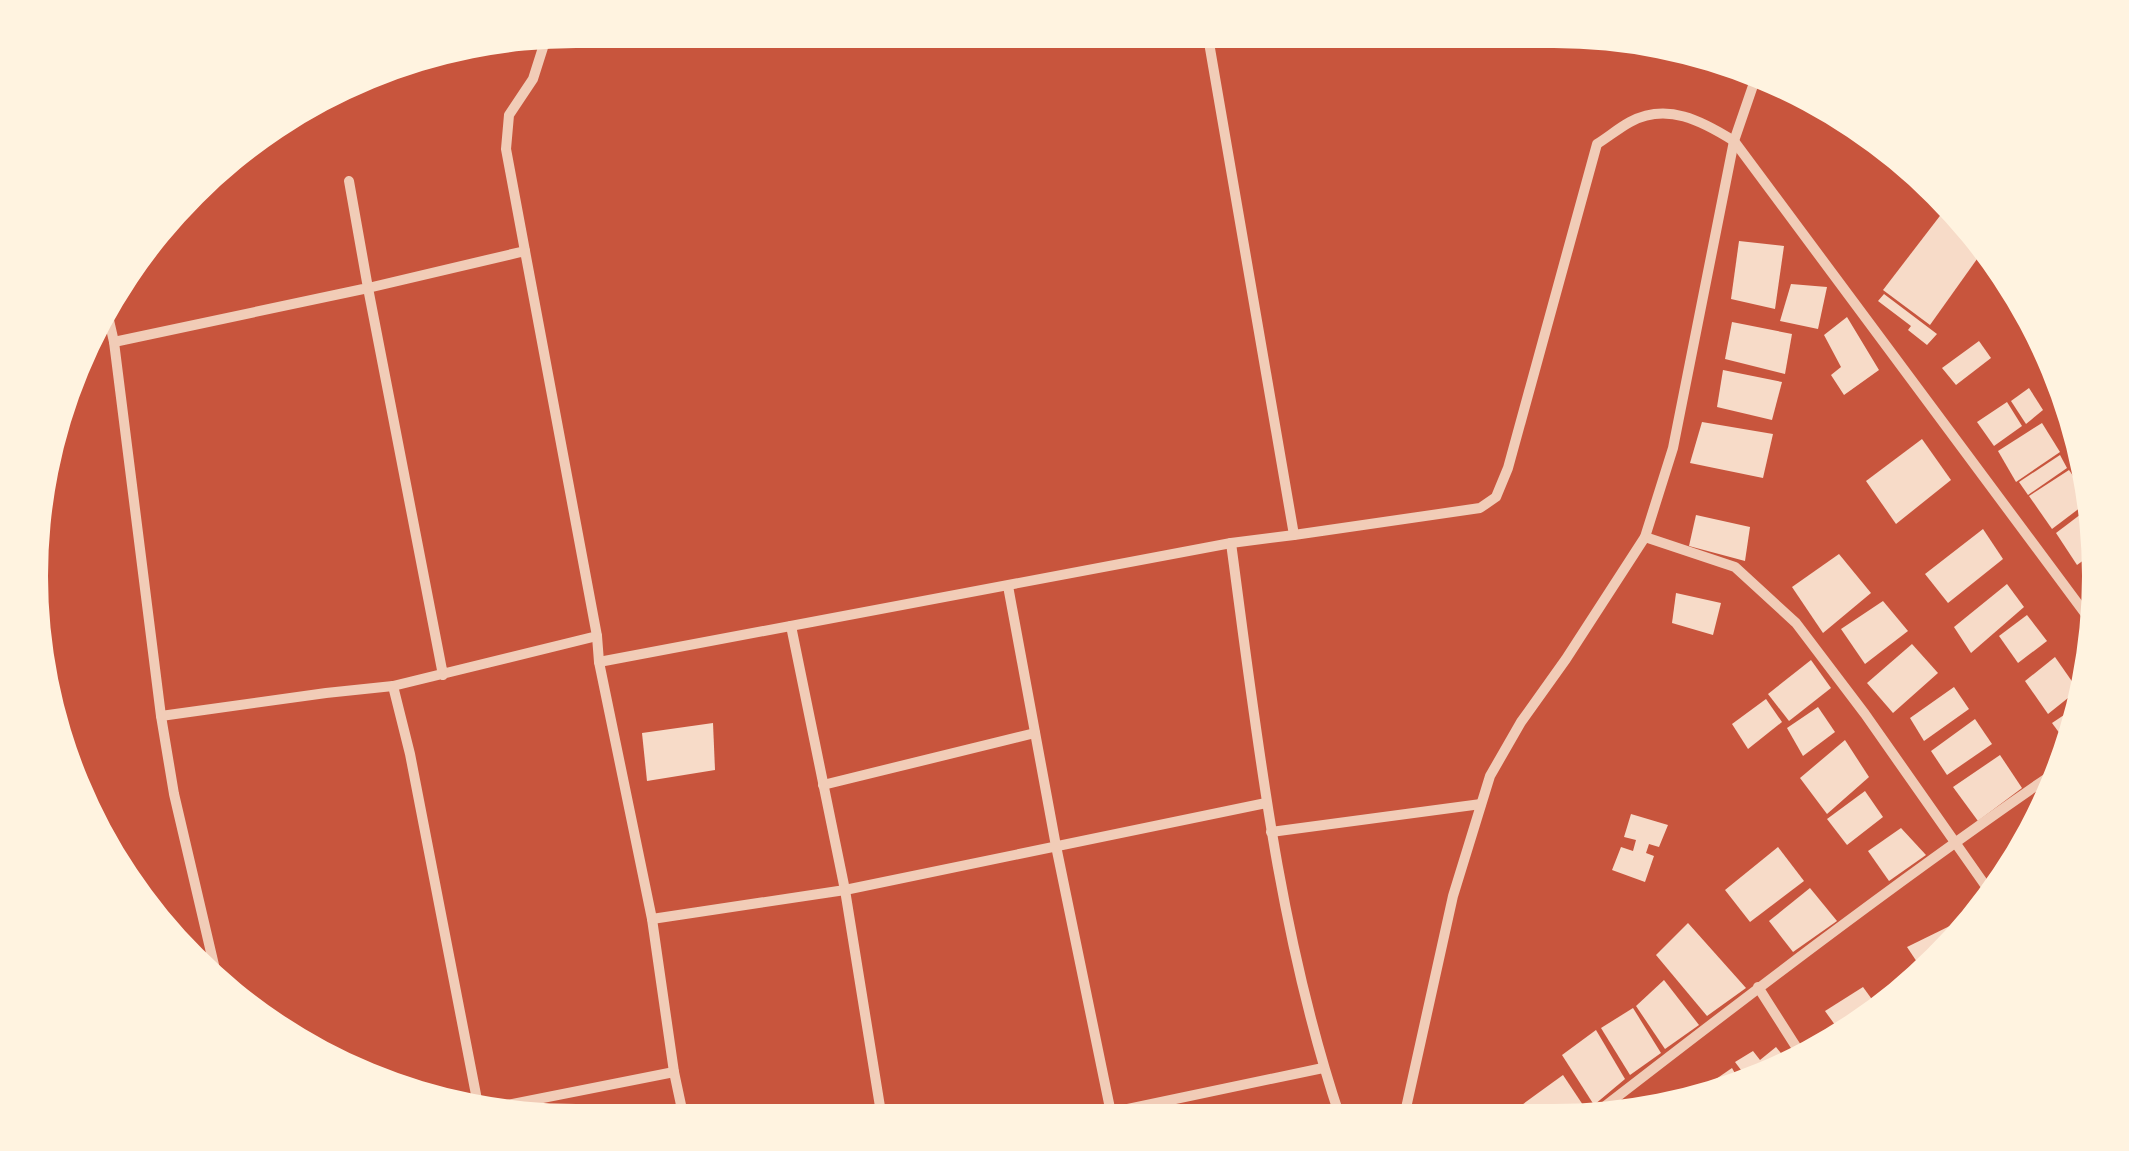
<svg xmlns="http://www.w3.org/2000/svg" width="2129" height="1151" viewBox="0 0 2129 1151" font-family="Commissioner,sans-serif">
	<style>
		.building { fill: #f7dbc8 }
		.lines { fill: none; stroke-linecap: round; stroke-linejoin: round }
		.minor { stroke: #f1ccb7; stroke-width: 10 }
	</style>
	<rect width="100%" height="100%" fill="#c8553d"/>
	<g class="building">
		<polygon points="1946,208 1987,245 1930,325 1883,290"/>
		<polygon points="1739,241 1784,246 1775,309 1731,299"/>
		<polygon points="1791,284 1827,287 1818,329 1780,321"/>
		<polygon points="1884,294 1937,334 1927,345 1908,330 1911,326 1878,301"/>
		<polygon points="1847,317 1879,370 1844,395 1831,375 1841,367 1824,335"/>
		<polygon points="1732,322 1792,334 1785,374 1725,359"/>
		<polygon points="1979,341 1991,358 1956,385 1942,368"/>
		<polygon points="1723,370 1782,382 1772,420 1717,407"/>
		<polygon points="2029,388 2043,410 2026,424 2011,401"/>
		<polygon points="2007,402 2022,426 1994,446 1977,422"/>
		<polygon points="1702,422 1773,434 1763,478 1690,463"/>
		<polygon points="2042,423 2060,452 2016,482 1998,451"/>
		<polygon points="1922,439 1951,480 1896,524 1866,481"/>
		<polygon points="2060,455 2067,468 2028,495 2019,482"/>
		<polygon points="2069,470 2084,492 2085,504 2052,529 2029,496"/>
		<polygon points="2085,511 2088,557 2077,565 2056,533"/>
		<polygon points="1696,515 1750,527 1745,561 1689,546"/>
		<polygon points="1983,529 2003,559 1948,603 1925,574"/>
		<polygon points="1839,554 1871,593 1823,633 1792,587"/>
		<polygon points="2007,584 2024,607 1971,653 1954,627"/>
		<polygon points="1676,593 1721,603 1713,635 1672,623"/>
		<polygon points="1883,601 1908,631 1865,664 1841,629"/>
		<polygon points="2027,615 2047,641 2018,663 1999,636"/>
		<polygon points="1912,644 1938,673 1893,713 1867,683"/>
		<polygon points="2055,657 2078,690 2048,714 2025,681"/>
		<polygon points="1811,660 1831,688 1789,721 1768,694"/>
		<polygon points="1954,687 1969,709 1924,741 1910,718"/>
		<polygon points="1766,699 1782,722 1748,749 1732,724"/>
		<polygon points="1818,707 1835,732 1803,756 1787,728"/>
		<polygon points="2073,709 2063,738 2052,723"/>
		<polygon points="1975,719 1992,744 1947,775 1931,751"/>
		<polygon points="713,723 715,770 647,781 642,733"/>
		<polygon points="1845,740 1869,777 1827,814 1800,778"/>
		<polygon points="2000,755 2022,788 1978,821 1953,787"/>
		<polygon points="1865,791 1883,817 1847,845 1827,819"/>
		<polygon points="1631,814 1668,825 1659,847 1649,844 1646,853 1654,856 1645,882 1612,870 1621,847 1633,851 1636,840 1624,837"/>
		<polygon points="1901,828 1926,855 1889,881 1868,851"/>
		<polygon points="1778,847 1804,881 1750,922 1725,890"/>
		<polygon points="1810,888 1837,921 1793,952 1769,921"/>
		<polygon points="1962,920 1968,928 1963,936 1923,971 1907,947"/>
		<polygon points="1688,923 1746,988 1707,1016 1656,955"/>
		<polygon points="1664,980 1699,1025 1665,1049 1636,1006"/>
		<polygon points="1863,987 1879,1009 1856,1029 1843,1036 1825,1011"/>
		<polygon points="1633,1008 1661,1053 1630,1075 1601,1028"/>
		<polygon points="1596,1030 1625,1079 1594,1105 1562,1055"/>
		<polygon points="1776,1047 1789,1063 1750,1082 1735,1062 1753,1051 1760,1060"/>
		<polygon points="1732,1068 1742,1086 1729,1092 1705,1097 1700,1090"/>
		<polygon points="1563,1075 1587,1111 1571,1117 1525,1117 1519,1107"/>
	</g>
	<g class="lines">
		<g class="minor">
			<polyline points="525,251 506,149 509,115 533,79 547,35"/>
			<polyline points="106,307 114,342 161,716 174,794 217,978"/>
			<polyline points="114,342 368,288 349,181"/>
			<path d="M1294,535L1480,508L1496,497L1508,468L1597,144C1608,137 1619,128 1630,122C1667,102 1702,121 1734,141L2093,624"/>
			<polyline points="1645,537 1735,567 1796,623 1865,714 1992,895"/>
			<path d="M1231,543C1257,736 1278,932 1340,1117"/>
			<polyline points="1008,586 1056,846 1112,1118"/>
			<polyline points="791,626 845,890 882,1119"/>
			<polyline points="597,636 599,662 652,919 674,1072"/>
			<polyline points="599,662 1231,543 1294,535 1207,31"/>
			<polyline points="393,686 410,754 479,1110"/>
			<polyline points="161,716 326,693 393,686 597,636 525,251 368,288 443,675"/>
			<polyline points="823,785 1035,733"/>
			<polyline points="1271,832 1481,804"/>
			<polyline points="652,919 845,890 1266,803"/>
			<polyline points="1758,987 1802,1056"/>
			<polyline points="482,1110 674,1072 684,1119"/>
			<polyline points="1404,1117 1453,896 1490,776 1521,722 1566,659 1645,537 1673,448 1734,141 1757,74"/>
			<path d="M1591,1117C1742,1000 1893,884 2050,776"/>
			<polyline points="1085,1118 1323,1068"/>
		</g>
	</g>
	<path d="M0 0H2129V1151H0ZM576 48H1554A528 528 0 0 1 2082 576V576A528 528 0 0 1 1554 1104H576A528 528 0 0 1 48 576V576A528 528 0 0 1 576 48Z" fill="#fff3e0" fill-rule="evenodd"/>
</svg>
